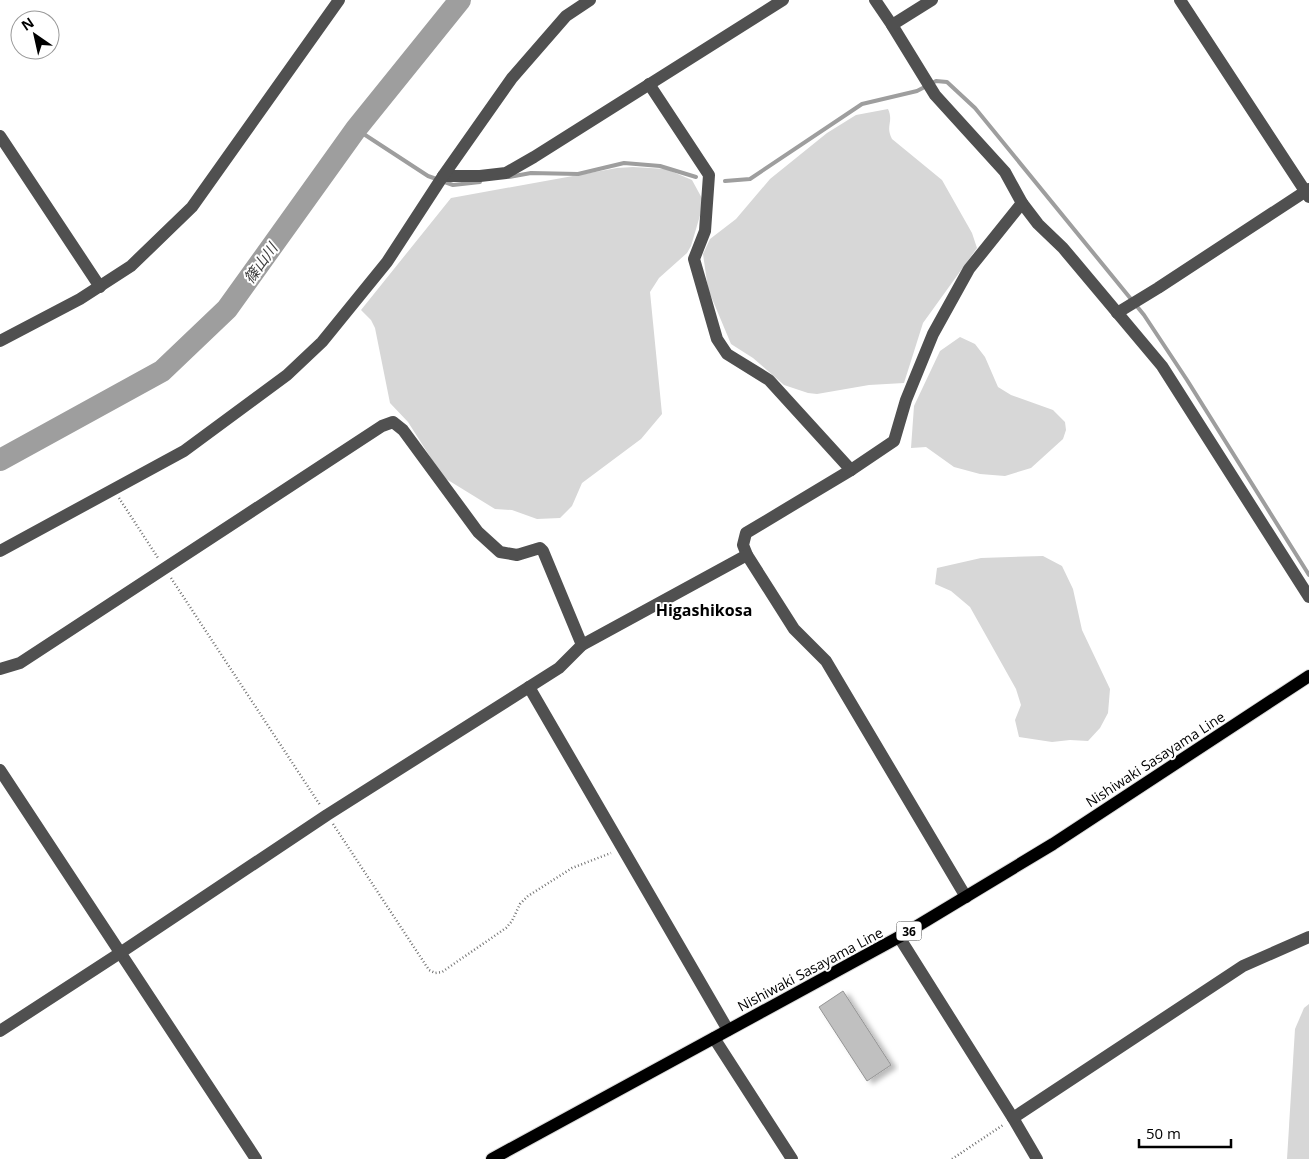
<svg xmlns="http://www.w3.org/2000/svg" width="1309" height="1159" viewBox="0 0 1309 1159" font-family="'Open Sans','Noto Sans JP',sans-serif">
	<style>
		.green { fill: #d7d7d7 }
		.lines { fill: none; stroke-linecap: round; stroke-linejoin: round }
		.stream { stroke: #9e9e9e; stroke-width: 4 }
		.river { stroke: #9e9e9e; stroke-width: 22 }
		.building { fill: #c0c0c0; stroke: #949494; filter: url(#shadow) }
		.major-casing { stroke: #dbdbdb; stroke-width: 14 }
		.path { stroke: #727272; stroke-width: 2.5; stroke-dasharray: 1 2.5; stroke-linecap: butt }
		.minor { stroke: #505050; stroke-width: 12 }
		.major { stroke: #000; stroke-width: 12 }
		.labels { text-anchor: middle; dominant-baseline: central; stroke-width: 4; stroke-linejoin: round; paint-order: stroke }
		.shield { fill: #fff; stroke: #4c4c4c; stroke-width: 1 }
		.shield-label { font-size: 12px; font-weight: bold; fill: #000 }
		.street-label { font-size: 14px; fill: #000; stroke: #fff }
		.water-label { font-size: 15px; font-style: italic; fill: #3f3f3f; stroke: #fff }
		.quarter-label { font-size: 16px; font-weight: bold; fill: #000; stroke: #fff }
	</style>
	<defs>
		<filter id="shadow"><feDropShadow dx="5.5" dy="3" stdDeviation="2.5" flood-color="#0004"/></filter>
	</defs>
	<rect width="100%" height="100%" fill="#fff"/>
	<g class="green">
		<path d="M888,109C894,122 885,126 892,139L942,180L972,233L977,248L923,323L904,383L869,385L817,394L808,393L784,385L753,358L731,344L708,289L703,254L710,239L736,219L770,179L827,133L856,115Z"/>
		<polygon points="633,167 666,169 692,180 704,202 691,246 687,253 659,278 650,292 662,414 641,439 582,483 572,506 560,518 537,519 512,510 495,509 443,477 408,422 390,403 375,328 371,320 361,310 451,198 617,168"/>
		<polygon points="960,337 975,344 985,357 998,387 1011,395 1053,410 1065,422 1066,430 1063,439 1031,468 1005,476 980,474 954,467 926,447 911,448 914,406 940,351"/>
		<polygon points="1043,556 1062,566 1073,589 1082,630 1110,689 1108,713 1100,728 1088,741 1070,740 1052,742 1019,737 1015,720 1021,705 1016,689 970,607 951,591 935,584 937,568 981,558"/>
		<polygon points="1309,1004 1309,1159 1287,1159 1295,1029 1304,1008"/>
	</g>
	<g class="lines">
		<g class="stream">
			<polyline points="356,129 428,176 453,185 480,182"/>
			<polyline points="509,177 531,173 578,174 624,163 660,166 696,177"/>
			<polyline points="725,181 750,179 862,104 917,91 936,81 947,82 975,108 1144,315 1187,380 1309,575"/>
		</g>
		<polyline class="river" points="0,460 162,371 227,309 356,129 460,0"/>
	</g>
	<polygon class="building" points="843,991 891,1065 867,1081 819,1007"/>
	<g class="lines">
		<g class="major-casing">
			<polyline id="major" points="492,1159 899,937 1053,844 1309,676"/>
		</g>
		<g class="path">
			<polyline points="119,498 158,558"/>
			<polyline points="171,578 320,805"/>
			<polyline points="333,824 429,970 435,973 442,972 506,928 512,921 520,904 528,896 572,868 611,853"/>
			<polyline points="952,1159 1003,1125"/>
		</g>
		<g class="minor">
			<polyline points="875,0 892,25 935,95 1005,172 1022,203 1038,224 1063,248 1162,366 1309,597"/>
			<polyline points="1180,0 1309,197"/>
			<polyline points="892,25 932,0"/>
			<polyline points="649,84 709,175 705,231 694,259 717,339 727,354 769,380 851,470"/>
			<polyline points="0,136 100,287"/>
			<polyline points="443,176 480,176 506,173 534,157 783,0"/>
			<polyline points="1117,313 1158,288 1309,189"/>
			<polyline points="0,341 80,299 131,266 192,207 339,0"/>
			<polyline points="0,551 184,451 287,375 322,342 387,262 443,176 512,78 566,16 590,0"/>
			<polyline points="0,669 20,663 382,426 393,422 403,430 478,532 500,552 517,555 540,548 543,551 582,645"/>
			<polyline points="529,687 728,1030"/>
			<polyline points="0,770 256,1159"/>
			<polyline points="966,897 826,661 794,629 747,555 743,545 746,533 851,470 894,441 906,400 933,334 969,269 1022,203"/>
			<polyline points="899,937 1013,1118 1037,1159"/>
			<polyline points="0,1031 120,953 327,815 559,668 582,645 747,555"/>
			<polyline points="714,1038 792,1159"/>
			<polyline points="1013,1118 1243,966 1309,937"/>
		</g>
		<use href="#major" class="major"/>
	</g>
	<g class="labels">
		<rect class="shield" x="896.5" y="921.5" width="25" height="19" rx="4"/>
		<g class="shield-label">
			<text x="909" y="931">36</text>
		</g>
		<g class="street-label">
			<text transform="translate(1155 759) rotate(-33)">Nishiwaki Sasayama Line</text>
			<text transform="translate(810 969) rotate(-28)">Nishiwaki Sasayama Line</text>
		</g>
		<g class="water-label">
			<text transform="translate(260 263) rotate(-54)">篠山川</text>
		</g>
		<g class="quarter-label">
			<text x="704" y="610">Higashikosa</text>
		</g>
	</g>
	<g transform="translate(35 35) rotate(326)"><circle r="24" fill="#ffffff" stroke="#999999"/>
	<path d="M0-4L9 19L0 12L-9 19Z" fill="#000000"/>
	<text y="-8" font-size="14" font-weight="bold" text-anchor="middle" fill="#000000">N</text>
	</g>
	<path d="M1139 1139v8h92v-8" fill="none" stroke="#000000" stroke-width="2.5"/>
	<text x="1146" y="1139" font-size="15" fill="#000000" stroke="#ffffff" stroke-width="4" paint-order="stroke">50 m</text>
</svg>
